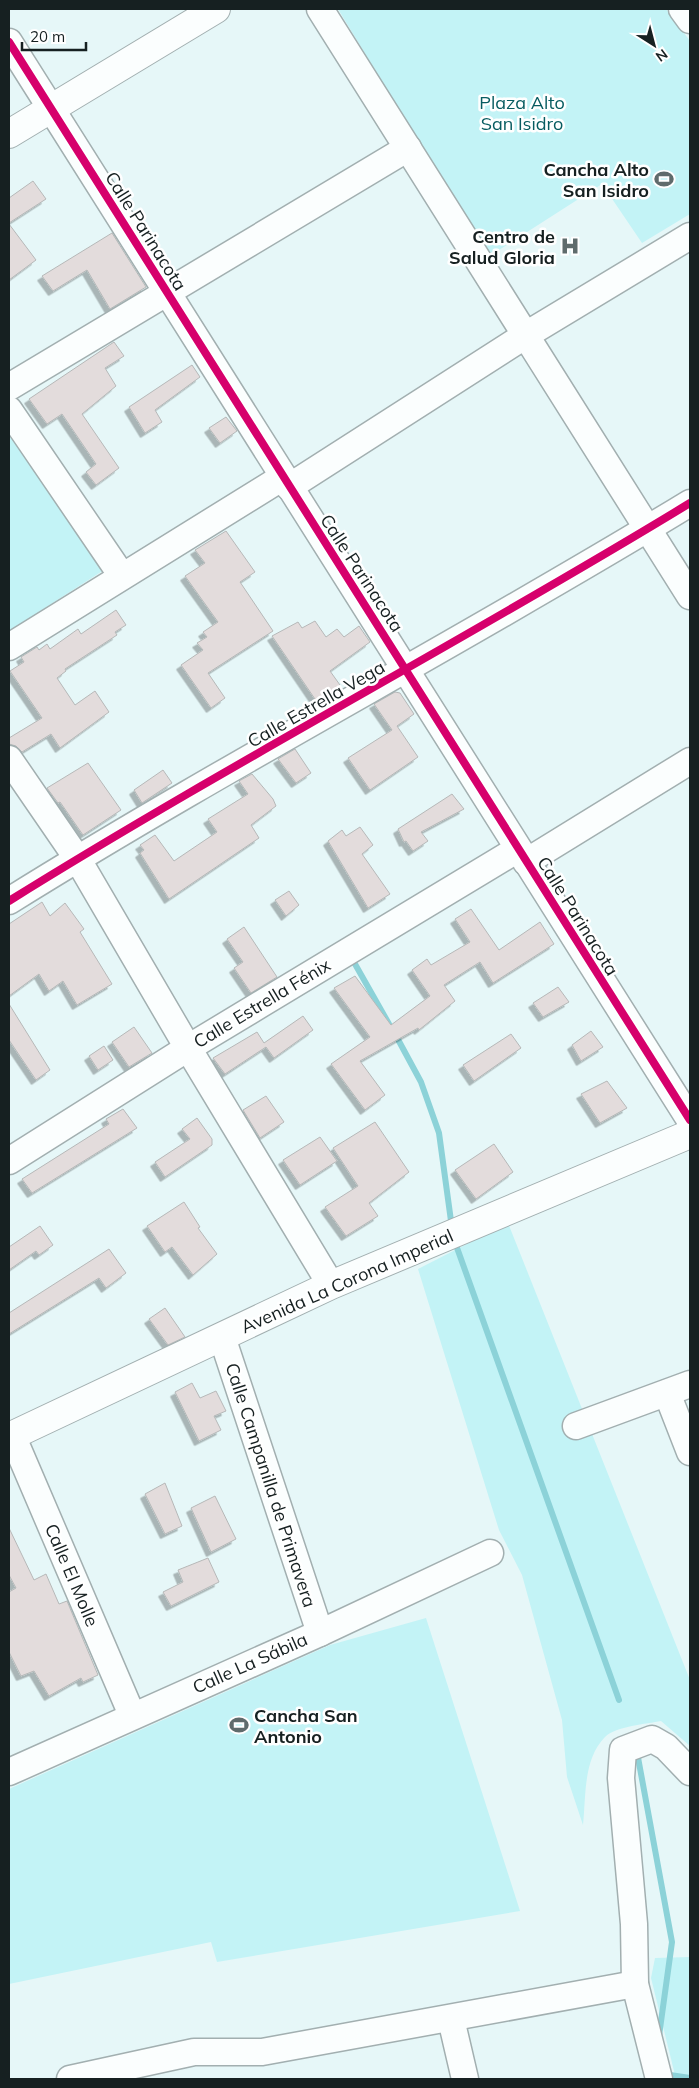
<svg xmlns="http://www.w3.org/2000/svg" width="699" height="2088" viewBox="0 0 699 2088" font-family="Mulish,sans-serif">
	<style>
		.green { fill: #c3f3f6 }
		.lines { fill: none; stroke-linecap: round; stroke-linejoin: round }
		.stream { stroke: #8cd2d8; stroke-width: 6 }
		.building { fill: #e3dcdc; stroke: #b6b8b8; filter: url(#shadow) }
		.minor-casing { stroke: #a2afb0; stroke-width: 29 }
		.tertiary-casing { stroke: #a2afb0; stroke-width: 30 }
		.minor { stroke: #fbfefe; stroke-width: 26 }
		.tertiary { stroke: #fbfefe; stroke-width: 28 }
		.cycleway-casing { stroke: #fff; stroke-width: 11 }
		.cycleway { stroke: #d6006c; stroke-width: 8 }
		.labels { text-anchor: middle; dominant-baseline: central; stroke-width: 5; stroke-linejoin: round; paint-order: stroke }
		.park-label { font-size: 18px; fill: #075c61; stroke: #fff }
		.poi-label { font-size: 18px; font-weight: bold; fill: #162021; stroke: #fff; text-anchor: end }
		.street-label { font-size: 18px; fill: #162021; stroke: #fff }
	</style>
	<defs>
		<filter id="shadow"><feDropShadow dx="-4.5" dy="4.5" stdDeviation="0" flood-color="#0004"/></filter>
	</defs>
	<rect width="100%" height="100%" fill="#e6f7f8"/>
	<g class="green">
		<polygon points="338,9 666,9 690,41 690,214 642,243 602,184 488,257"/>
		<polygon points="9,427 104,570 9,631"/>
		<path d="M508,1223L690,1680V1746L661,1721C647,1724 616,1726 605,1737C583,1759 586,1797 583,1825L567,1777L562,1720L522,1575L499,1530L418,1269Z"/>
		<polygon points="426,1618 520,1911 217,1962 211,1942 9,1984 9,1789 330,1645"/>
		<polygon points="690,1957 690,2079 676,2079 651,1978 655,1958"/>
	</g>
	<g class="lines">
		<g class="stream">
			<polyline points="355,964 389,1024"/>
			<polyline points="394,1032 421,1082 439,1133 451,1221"/>
			<polyline points="456,1245 619,1700"/>
			<polyline points="637,1752 672,1942 659,2036"/>
			<polyline points="665,2072 670,2075 690,2078"/>
		</g>
	</g>
	<g class="building">
		<polygon points="33,181 46,199 9,223 9,198"/>
		<polygon points="9,224 36,260 9,280"/>
		<polygon points="112,233 146,287 110,309 87,270 53,291 42,276"/>
		<polygon points="114,342 124,356 105,368 116,386 82,414 119,468 96,485 86,472 96,464 62,414 47,424 29,399"/>
		<polygon points="192,365 200,377 155,410 162,422 145,433 129,407"/>
		<polygon points="226,417 237,431 220,443 209,428"/>
		<polygon points="226,531 255,572 240,582 273,631 208,673 225,698 211,708 181,665 203,650 197,643 207,637 203,632 218,622 185,576 205,563 195,550"/>
		<polygon points="116,610 126,625 115,632 117,635 65,669 66,671 57,678 75,705 95,691 109,712 60,748 51,734 22,752 16,746 9,744 9,738 42,718 10,671 24,662 21,657 37,647 39,650 47,644 50,649 78,629 81,634"/>
		<polygon points="315,621 326,637 337,629 344,637 359,626 370,642 330,671 340,685 317,702 272,636 298,622 302,628"/>
		<polygon points="395,692 400,693 414,714 397,726 418,757 370,790 348,758 392,730 374,704"/>
		<polygon points="295,749 311,773 296,783 278,759"/>
		<polygon points="88,763 121,810 83,835 60,802 58,803 47,788"/>
		<polygon points="163,770 172,783 142,803 134,790"/>
		<polygon points="252,774 273,799 276,806 251,825 259,838 169,899 140,853 144,850 140,845 155,835 174,861 217,832 208,819 248,794 239,781"/>
		<polygon points="452,794 464,809 421,832 428,841 413,851 406,841 404,842 398,829"/>
		<polygon points="360,827 373,845 362,854 390,894 368,908 328,841 342,830 346,836"/>
		<polygon points="289,891 299,905 286,916 275,900"/>
		<polygon points="42,902 50,916 65,903 84,929 80,932 112,984 77,1005 63,981 49,991 39,974 9,996 9,924"/>
		<polygon points="471,909 499,950 540,922 554,944 493,983 480,962 444,985 455,1001 419,1030 418,1028 360,1061 385,1095 365,1110 331,1064 370,1037 334,988 355,976 391,1025 430,996 412,970 427,959 431,965 470,942 455,919"/>
		<polygon points="244,927 277,977 251,993 234,968 243,962 227,939"/>
		<polygon points="558,987 569,1002 543,1017 533,1003"/>
		<polygon points="9,1004 50,1070 36,1080 9,1040"/>
		<polygon points="303,1016 313,1030 274,1058 266,1047 225,1074 213,1058 257,1032 264,1043"/>
		<polygon points="134,1027 152,1053 129,1067 112,1042"/>
		<polygon points="591,1031 603,1047 581,1061 572,1045"/>
		<polygon points="511,1034 521,1048 474,1081 463,1065"/>
		<polygon points="104,1046 113,1060 98,1070 89,1056"/>
		<polygon points="607,1081 627,1108 600,1123 581,1094"/>
		<polygon points="266,1096 284,1122 260,1138 243,1110"/>
		<polygon points="123,1109 137,1128 32,1193 22,1179 109,1124 106,1119"/>
		<polygon points="197,1118 212,1139 212,1145 165,1177 155,1162 190,1139 182,1129"/>
		<polygon points="375,1122 409,1172 369,1203 378,1216 346,1236 325,1207 358,1186 333,1148"/>
		<polygon points="320,1137 337,1161 300,1185 283,1160"/>
		<polygon points="494,1144 513,1172 476,1199 455,1170"/>
		<polygon points="184,1202 200,1227 198,1228 217,1254 193,1275 172,1247 165,1252 147,1226"/>
		<polygon points="40,1226 53,1245 39,1255 36,1251 9,1270 9,1247"/>
		<polygon points="109,1249 126,1273 106,1288 99,1278 9,1334 9,1313"/>
		<polygon points="165,1308 185,1337 168,1345 149,1319"/>
		<polygon points="192,1383 200,1398 216,1391 226,1411 214,1416 221,1430 199,1441 175,1392"/>
		<polygon points="165,1483 182,1526 165,1534 145,1494"/>
		<polygon points="215,1496 236,1539 211,1552 191,1508"/>
		<polygon points="9,1528 34,1580 46,1574 59,1604 67,1601 98,1675 83,1682 81,1678 49,1696 34,1671 21,1676 9,1652 9,1592 16,1588 9,1575"/>
		<polygon points="208,1558 219,1582 171,1606 163,1592 183,1582 178,1570"/>
	</g>
	<g class="lines">
		<g class="minor-casing">
			<g id="minor">
				<polyline points="320,9 690,596"/>
				<polyline points="682,9 690,20"/>
				<polyline points="9,42 690,1120"/>
				<polyline points="9,387 408,148"/>
				<polyline points="9,410 122,576"/>
				<polyline points="289,487 526,335 690,236"/>
				<polyline points="9,647 283,477"/>
				<polyline points="9,759 77,858 188,1048 331,1285"/>
				<polyline points="526,862 690,761"/>
				<path d="M9,901C232,762 466,640 690,503"/>
				<polyline points="9,1161 188,1048 518,849"/>
				<polyline points="222,1337 320,1633"/>
				<polyline points="667,1393 690,1452"/>
				<polyline points="576,1426 690,1384"/>
				<polyline points="12,1435 132,1715"/>
				<polyline points="9,1772 320,1633 490,1553"/>
				<polyline points="451,2019 465,2079"/>
				<polyline points="70,2079 194,2052 262,2052 635,1984"/>
				<polyline points="659,2079 635,1984 634,1924 621,1778 623,1750 652,1739 666,1747 690,1772"/>
			</g>
		</g>
		<g class="tertiary-casing">
			<g id="tertiary">
				<polyline points="9,134 216,9"/>
				<polyline points="9,1437 331,1285 690,1134"/>
			</g>
		</g>
		<use href="#minor" class="minor"/>
		<use href="#tertiary" class="tertiary"/>
		<g class="cycleway-casing">
			<g id="cycleway">
				<polyline points="9,42 690,1120"/>
				<path d="M9,901C232,762 466,640 690,503"/>
			</g>
		</g>
		<use href="#cycleway" class="cycleway"/>
	</g>
	<defs>
		<g id="stadium-bare" transform="scale(1.5)"><path d="M0-5a6.5 5 0 1 0 0 10a6.5 5 0 1 0 0-10ZM-3.5-1.8h7v3.6h-7Z" fill="#5f6b6c" stroke="#fff" stroke-width="2.5" paint-order="stroke"/></g>
		<g id="hospital-bare" transform="scale(1.5)"><path d="M-5-5h3v3.5h4V-5h3V5h-3V1.5h-4V5h-3Z" fill="#5f6b6c" stroke="#fff" stroke-width="2.5" paint-order="stroke"/></g>
	</defs>
	<g fill-rule="evenodd">
		<use href="#stadium-bare" x="664" y="179"/>
		<use href="#hospital-bare" x="570" y="246"/>
		<use href="#stadium-bare" x="239" y="1725"/>
	</g>
	<g class="labels">
		<g class="park-label">
			<text x="522" y="102">Plaza Alto<tspan x="522" dy="21">San Isidro</tspan></text>
		</g>
		<g class="poi-label">
			<text x="649" y="169">Cancha Alto<tspan x="649" dy="21">San Isidro</tspan></text>
			<text x="555" y="236">Centro de<tspan x="555" dy="21">Salud Gloria</tspan></text>
			<text x="254" y="1715" text-anchor="start">Cancha San<tspan x="254" dy="21">Antonio</tspan></text>
		</g>
		<g class="street-label">
			<text transform="translate(146 231) rotate(58)">Calle Parinacota</text>
			<text transform="translate(362 573) rotate(57)">Calle Parinacota</text>
			<text transform="translate(316 704) rotate(-30)">Calle Estrella Vega</text>
			<text transform="translate(578 916) rotate(58)">Calle Parinacota</text>
			<text transform="translate(262 1003) rotate(-31)">Calle Estrella Fénix</text>
			<text transform="translate(347 1281) rotate(-24)">Avenida La Corona Imperial</text>
			<text transform="translate(271 1485) rotate(72)">Calle Campanilla de Primavera</text>
			<text transform="translate(72 1575) rotate(67)">Calle El Molle</text>
			<text transform="translate(250 1663) rotate(-24)">Calle La Sábila</text>
		</g>
	</g>
	<rect width="699" height="2088" fill="none" stroke="#162021" stroke-width="20"/>
	<g transform="translate(654 45) rotate(144)" stroke="#ffffff" stroke-width="4" paint-order="stroke">
	<path d="M0-4L9 19L0 12L-9 19Z" fill="#162021"/>
	<text y="-8" font-size="14" font-weight="bold" text-anchor="middle" fill="#162021">N</text>
	</g>
	<path d="M22 42v8h64v-8" fill="none" stroke="#162021" stroke-width="2.5"/>
	<text x="30" y="42" font-size="15" fill="#162021" stroke="#ffffff" stroke-width="4" paint-order="stroke">20 m</text>
</svg>
